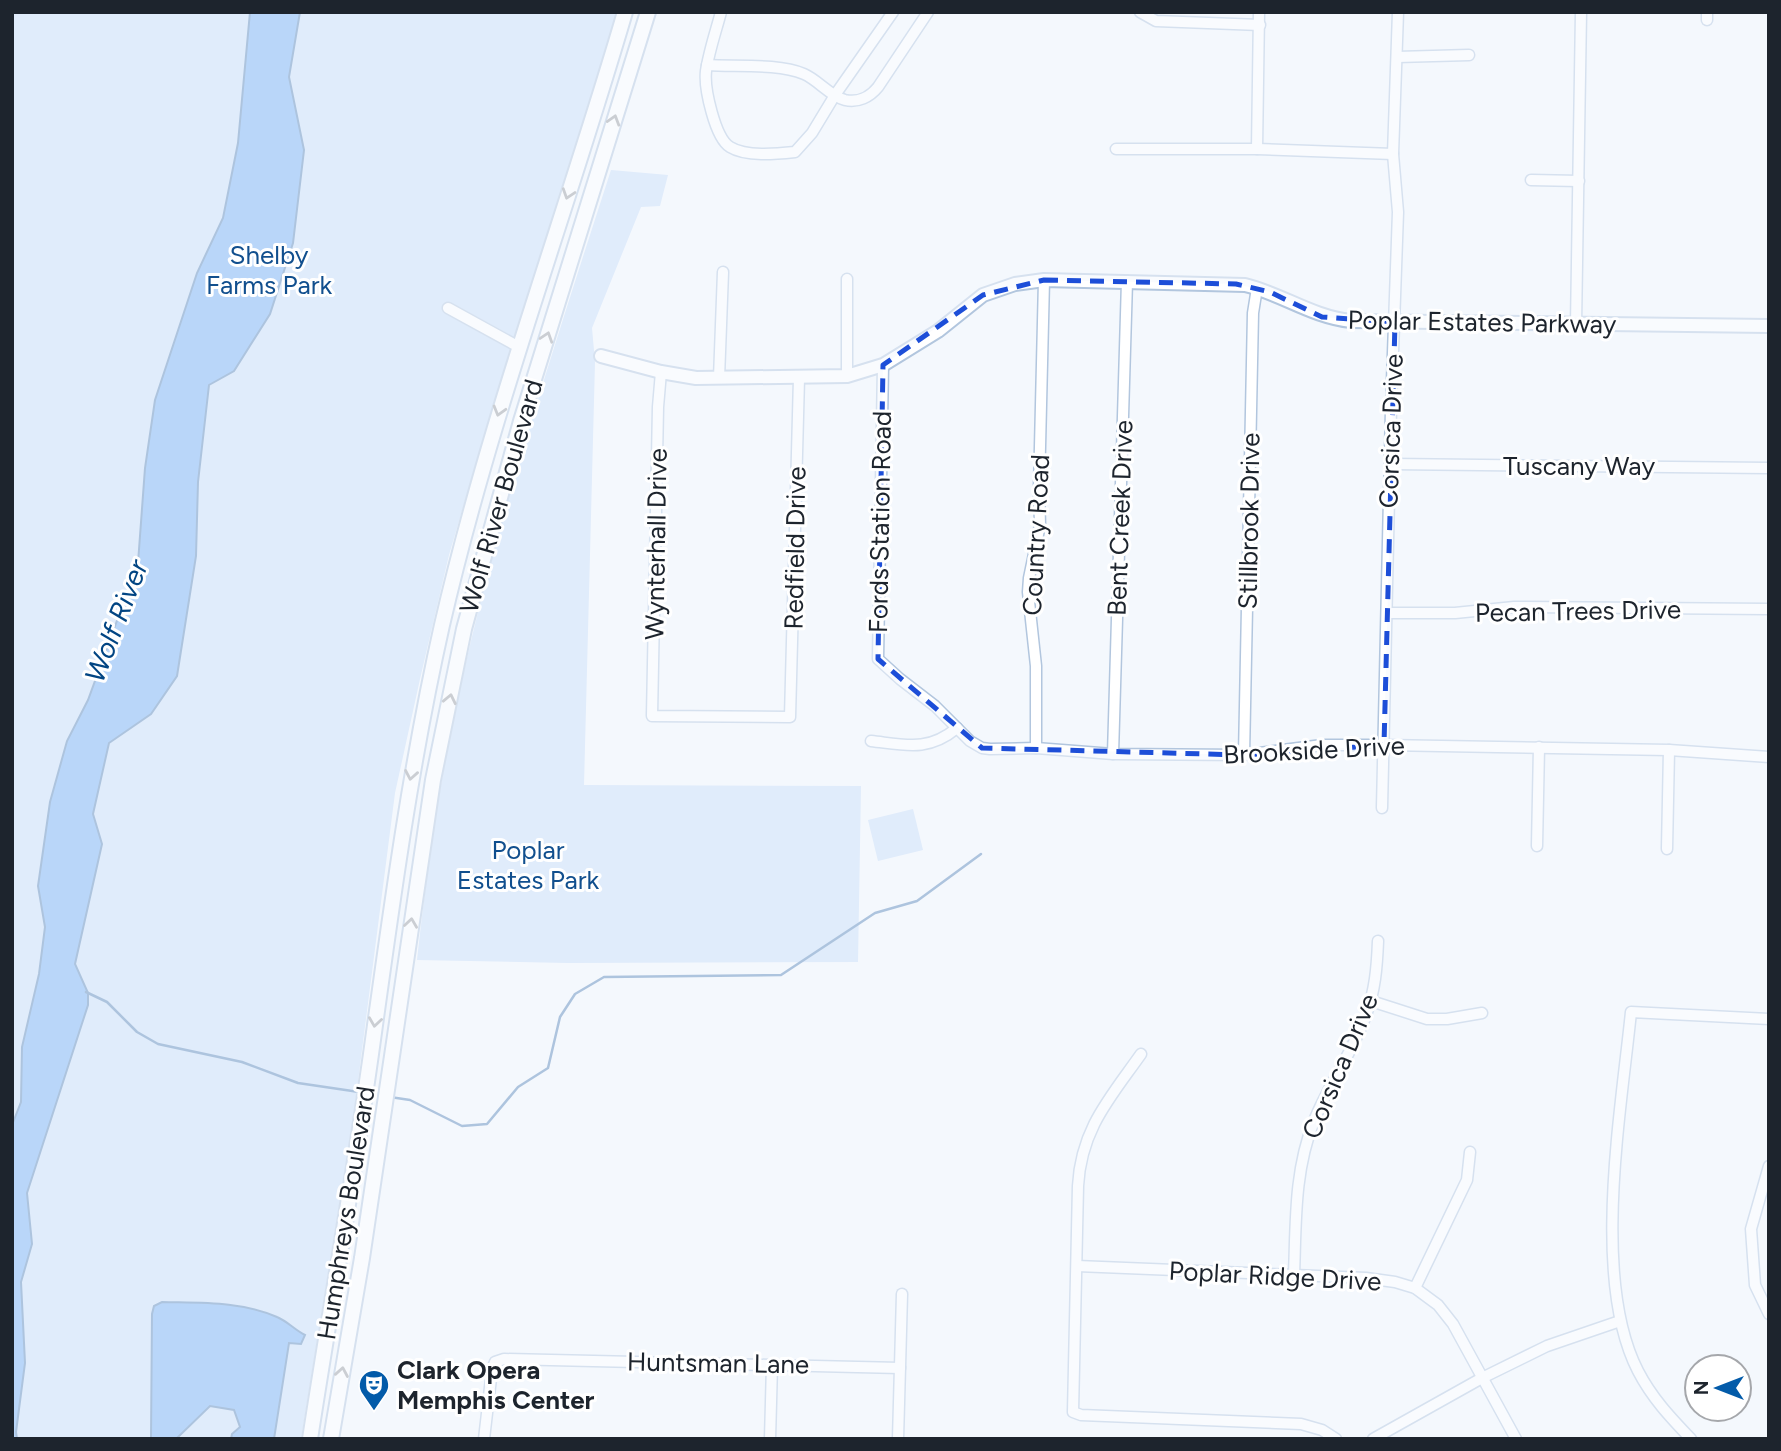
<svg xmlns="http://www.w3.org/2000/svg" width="1781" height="1451" viewBox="0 0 1781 1451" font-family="Figtree,sans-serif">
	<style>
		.green { fill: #c7ddf8 }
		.water { fill: #72aef4; stroke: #5885b8; stroke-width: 2 }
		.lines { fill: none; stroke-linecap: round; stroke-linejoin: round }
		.stream { stroke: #5885b8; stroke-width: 2.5 }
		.minor-casing { stroke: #b2c6de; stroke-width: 13 }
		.tertiary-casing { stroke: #b2c6de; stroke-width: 16 }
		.secondary-casing { stroke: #b2c6de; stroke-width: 18 }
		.minor { stroke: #fff; stroke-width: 10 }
		.tertiary { stroke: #fff; stroke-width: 12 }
		.secondary { stroke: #fff; stroke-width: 14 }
		.oneway { stroke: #999ca0 }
		.marked { fill: none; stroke: #1d4ed8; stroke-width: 5; stroke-dasharray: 14 9; stroke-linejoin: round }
		.labels { text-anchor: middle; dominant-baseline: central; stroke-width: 6; stroke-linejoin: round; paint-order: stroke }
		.park-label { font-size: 26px; fill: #114f8e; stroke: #fff }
		.street-label { font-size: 26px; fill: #1d242d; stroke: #fff }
		.poi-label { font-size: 26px; font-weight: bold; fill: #1d242d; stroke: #fff; text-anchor: start }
		.water-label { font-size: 28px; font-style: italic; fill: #024583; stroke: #fff }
	</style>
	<rect width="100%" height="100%" fill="#f4f8fd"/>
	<g class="green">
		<polygon points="12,12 617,12 480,450 449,555 420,679 395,793 353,1120 301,1439 12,1439"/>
		<path d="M611,170L668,175L660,206L641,207L592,328L595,362L584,785L861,786L858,962L568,963L417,960C423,907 429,855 438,802C474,587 544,378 611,170Z"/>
		<polygon points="913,809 923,850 878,861 868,820"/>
	</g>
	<g class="water">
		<polygon points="250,12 300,12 289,77 304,150 293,243 270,314 234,371 209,385 198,482 196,556 177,676 151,714 109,743 93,814 102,844 75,964 88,993 88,1005 27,1193 32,1244 21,1282 25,1363 16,1432 17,1439 12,1439 12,1125 21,1102 22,1047 39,974 45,927 38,886 50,802 67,741 88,700 138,563 145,468 155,400 197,273 223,218 238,143"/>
		<path d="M162,1302C200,1303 241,1301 277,1317C287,1321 295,1330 305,1335L301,1344L289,1343L274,1439H231L232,1434L240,1427L234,1410L210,1406L176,1439H151L152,1314L154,1306Z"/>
	</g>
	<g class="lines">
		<g class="stream">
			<polyline points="86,992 107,1002 137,1032 158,1044 242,1062 298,1083 359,1092"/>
			<polyline points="390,1097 410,1100 462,1126 487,1124 518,1087 548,1068 560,1017 575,994 604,977 781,975 875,913 917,901 981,854"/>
		</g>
		<g class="minor-casing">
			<g id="minor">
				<path d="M721,12C716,31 709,51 706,71C704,88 715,138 730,147C746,157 776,154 795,152L812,133L835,95L893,12"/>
				<polyline points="1140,12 1156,21 1260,25"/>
				<polyline points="1707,20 1707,12"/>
				<polyline points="1397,57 1469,55"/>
				<path d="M707,65C736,67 778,63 804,74C818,80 830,96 845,100C858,103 870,97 878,87L928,12"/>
				<polyline points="1116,149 1257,149 1393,154"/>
				<polyline points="1257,149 1259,12"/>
				<polyline points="1531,180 1579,181"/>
				<polyline points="847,279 847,376"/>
				<polyline points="448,308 519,347"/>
				<polyline points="1576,325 1581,12"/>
				<polyline points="883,365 878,659 900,679 935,706 970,741 982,748 990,749 1036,748 1113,754 1244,755 1322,745 1384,745 1669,750 1769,757"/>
				<polyline points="661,372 658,407 652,716 790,717 799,378"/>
				<polyline points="719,378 723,272"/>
				<polyline points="1390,464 1769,468"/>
				<polyline points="1387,613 1455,613 1514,607 1769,609"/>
				<path d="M871,741C906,745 928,752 957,728"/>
				<polyline points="1036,748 1036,666 1028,592 1029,578 1040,525 1039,488 1044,280"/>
				<polyline points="1113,754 1127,281"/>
				<polyline points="1244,755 1253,313 1257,288"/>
				<polyline points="1382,808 1391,409 1398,212 1393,154 1398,12"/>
				<polyline points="1537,846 1539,747"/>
				<polyline points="1667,849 1669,750"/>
				<polyline points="1371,1001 1427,1019 1447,1019 1482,1013"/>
				<path d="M1141,1054C1110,1098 1081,1129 1078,1186L1073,1412L1081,1415L1301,1424L1322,1430L1336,1439"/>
				<polyline points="1769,1166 1751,1229 1755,1285 1769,1314"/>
				<polyline points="1077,1266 1366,1278 1395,1282 1415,1288 1438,1305 1453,1324 1516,1439"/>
				<path d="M1294,1275C1296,1223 1294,1171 1314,1121C1328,1085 1353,1052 1366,1015C1375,991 1377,967 1378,941"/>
				<polyline points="1415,1288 1467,1180 1470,1152"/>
				<polyline points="484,1439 492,1370 495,1362 504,1359 900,1368"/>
				<polyline points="770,1439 772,1365"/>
				<polyline points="898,1439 902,1294"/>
				<polyline points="1373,1439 1482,1378 1547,1346 1620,1321"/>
				<path d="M1691,1439C1670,1417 1652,1398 1638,1371C1591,1280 1621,1112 1631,1012L1769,1019"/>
			</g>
		</g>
		<g class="tertiary-casing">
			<path id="tertiary" d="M601,356L661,372L696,378L847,376L883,365L938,331L983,295L1015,284L1044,280L1245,285C1282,294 1312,317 1351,321L1769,326"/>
		</g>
		<g class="secondary-casing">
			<g id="secondary">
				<path d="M310,1439C330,1310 353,1182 371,1054C391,910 410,767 442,625C490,417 565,217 625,12"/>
				<polyline points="331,1439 362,1258 433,780 464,629 521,421 648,12"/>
			</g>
		</g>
		<use href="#minor" class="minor"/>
		<use href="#tertiary" class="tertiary"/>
		<use href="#secondary" class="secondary"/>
	</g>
	<defs><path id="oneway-chevron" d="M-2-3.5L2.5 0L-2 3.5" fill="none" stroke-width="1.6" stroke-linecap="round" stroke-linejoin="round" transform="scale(1.75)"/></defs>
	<g class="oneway">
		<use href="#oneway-chevron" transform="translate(614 120) rotate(-73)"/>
		<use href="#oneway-chevron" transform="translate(568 194) rotate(108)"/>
		<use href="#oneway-chevron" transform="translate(547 337) rotate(-72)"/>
		<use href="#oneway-chevron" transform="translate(499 411) rotate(106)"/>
		<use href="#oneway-chevron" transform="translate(450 699) rotate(-78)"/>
		<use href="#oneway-chevron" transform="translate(411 775) rotate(100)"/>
		<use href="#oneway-chevron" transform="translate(411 923) rotate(-82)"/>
		<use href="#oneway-chevron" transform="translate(375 1022) rotate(98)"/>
		<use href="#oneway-chevron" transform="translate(342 1372) rotate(-80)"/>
	</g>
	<path d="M0 0H1781V1451H0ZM1044,280L1236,284L1270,292L1322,317L1395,322L1384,745L1244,755L982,748L878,659L883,365L983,295Z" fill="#f4f8fd" fill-opacity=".55" fill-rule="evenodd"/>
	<path class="marked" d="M1044,280L1236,284L1270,292L1322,317L1395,322L1384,745L1244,755L982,748L878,659L883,365L983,295Z"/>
	<defs>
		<g id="theatre-pin" transform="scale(1.575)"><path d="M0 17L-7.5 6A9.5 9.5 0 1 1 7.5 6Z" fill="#035ba9" stroke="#fff"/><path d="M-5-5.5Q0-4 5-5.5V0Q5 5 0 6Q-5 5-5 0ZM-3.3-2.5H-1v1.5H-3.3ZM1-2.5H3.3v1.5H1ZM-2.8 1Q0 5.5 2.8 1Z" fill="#fff"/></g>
	</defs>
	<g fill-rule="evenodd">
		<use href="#theatre-pin" x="374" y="1385"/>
	</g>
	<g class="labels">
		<g class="park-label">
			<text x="269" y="255">Shelby<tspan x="269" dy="30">Farms Park</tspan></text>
			<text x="528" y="850">Poplar<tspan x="528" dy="30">Estates Park</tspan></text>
		</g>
		<g class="street-label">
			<text transform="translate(1482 322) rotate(1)">Poplar Estates Parkway</text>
			<text transform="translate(1391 431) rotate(-88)">Corsica Drive</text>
			<text x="1579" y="466">Tuscany Way</text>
			<text transform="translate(501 496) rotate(-74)">Wolf River Boulevard</text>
			<text transform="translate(1120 518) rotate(-88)">Bent Creek Drive</text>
			<text transform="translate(1249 521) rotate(-89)">Stillbrook Drive</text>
			<text transform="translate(880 522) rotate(-89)">Fords Station Road</text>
			<text transform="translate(1036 535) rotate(-87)">Country Road</text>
			<text transform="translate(656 544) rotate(-89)">Wynterhall Drive</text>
			<text transform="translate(795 548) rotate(-89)">Redfield Drive</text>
			<text transform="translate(1578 611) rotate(-1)">Pecan Trees Drive</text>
			<text transform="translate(1314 750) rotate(-3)">Brookside Drive</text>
			<text transform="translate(1340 1066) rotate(-67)">Corsica Drive</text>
			<text transform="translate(346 1213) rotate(-81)">Humphreys Boulevard</text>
			<text transform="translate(1275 1276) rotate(3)">Poplar Ridge Drive</text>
			<text transform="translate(718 1363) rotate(1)">Huntsman Lane</text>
		</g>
		<g class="poi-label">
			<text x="397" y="1370">Clark Opera<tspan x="397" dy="30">Memphis Center</tspan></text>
		</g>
		<g class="water-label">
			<text transform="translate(116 621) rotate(-69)">Wolf River</text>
		</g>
	</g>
	<rect width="1781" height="1451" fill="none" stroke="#1d242d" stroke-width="28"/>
	<g transform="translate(1718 1388) rotate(270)"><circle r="33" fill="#ffffff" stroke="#a5a7ab" stroke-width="2"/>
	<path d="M0-5L12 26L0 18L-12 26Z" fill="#035ba9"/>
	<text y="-10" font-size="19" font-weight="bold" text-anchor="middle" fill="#1d242d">N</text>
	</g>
</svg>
